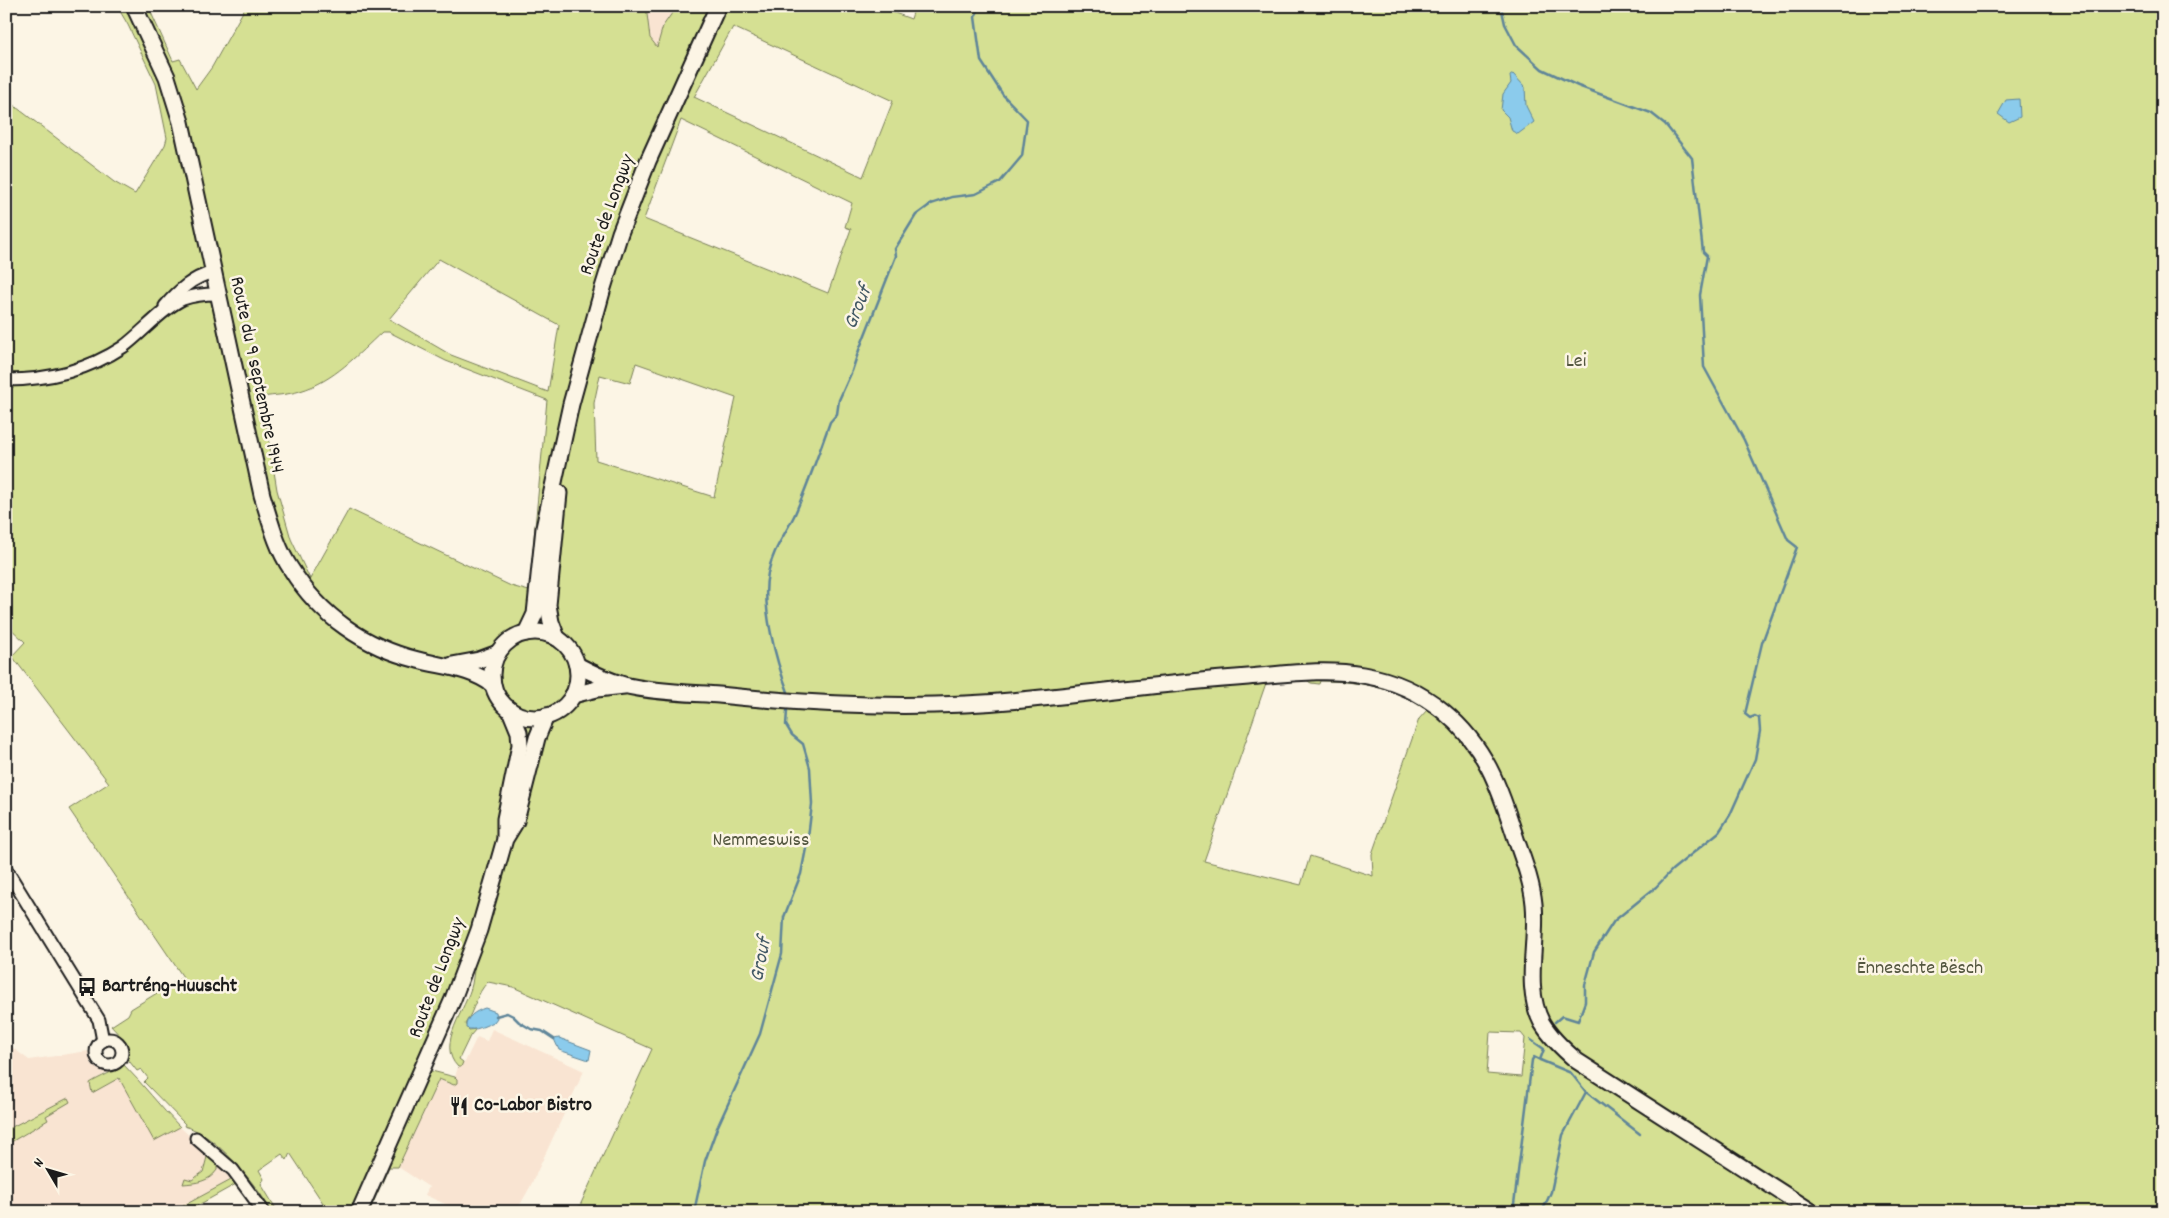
<svg xmlns="http://www.w3.org/2000/svg" width="2169" height="1218" viewBox="0 0 2169 1218" font-family="Dekko,sans-serif">
	<style>
		.built { fill: #f9e4d2 }
		.green { fill: #d5e093; stroke: #787e58; fill-rule: evenodd }
		.water { fill: #8bcbec; stroke: #5f8599 }
		.lines { fill: none; stroke-linecap: round; stroke-linejoin: round }
		.stream { stroke: #5f8599; stroke-width: 2.5 }
		.minor-casing { stroke: #1c1c1c; stroke-width: 15 }
		.major-casing { stroke: #1c1c1c; stroke-width: 19 }
		.minor { stroke: #fcf5e5; stroke-width: 11 }
		.major { stroke: #fcf5e5; stroke-width: 15 }
		.labels { text-anchor: middle; dominant-baseline: central; stroke-width: 5; stroke-linejoin: round; paint-order: stroke }
		.street-label { font-size: 20px; fill: #1c1c1c; stroke: #fcf5e5 }
		.park-label { font-size: 20px; fill: #545740; stroke: #fcf5e5 }
		.poi-label { font-size: 20px; font-weight: bold; fill: #1c1c1c; stroke: #fcf5e5; text-anchor: start }
		.water-label { font-size: 21px; font-style: italic; fill: #435965; stroke: #fcf5e5 }
	</style>
	<rect width="100%" height="100%" fill="#fcf5e5"/>
	<filter id="ink" filterUnits="userSpaceOnUse"><feTurbulence type="fractalNoise" baseFrequency=".02" numOctaves="2"/><feDisplacementMap in="SourceGraphic" scale="10" xChannelSelector="R" yChannelSelector="G"/><feConvolveMatrix kernelMatrix="1 2 1 2 8 2 1 2 1" color-interpolation-filters="sRGB"/></filter>
	<g filter="url(#ink)">
		<g class="built">
			<polygon points="646,6 677,6 663,26 657,48 650,38"/>
			<polygon points="492,1029 584,1071 530,1187 516,1212 463,1212 425,1195 429,1187 398,1167 439,1079 453,1085 457,1079 455,1077 458,1067 461,1067 463,1062 465,1062 477,1037 487,1041"/>
			<polygon points="9,1045 29,1060 88,1051 91,1063 99,1070 108,1072 90,1083 92,1093 119,1078 154,1140 180,1127 217,1161 233,1179 172,1212 6,1212 6,1145 48,1120 46,1116 68,1098 6,1130 6,1069 11,1066 6,1062 6,1048"/>
		</g>
		<g class="green">
			<path d="M117,6H148L173,61L180,59L196,89L212,67L246,6H646L650,38L657,47L663,26L677,6H876L911,19L915,6H2163V1212H577L652,1049L513,987L488,982C476,993 475,1010 465,1024L469,1030L476,1029L470,1036L459,1059L463,1062L461,1067H458C435,1044 467,1009 472,984C475,967 476,950 478,933L424,1069L455,1077L457,1079V1083L454,1085L439,1079L398,1167H389L369,1212H321L323,1203L290,1153L287,1160L282,1154L259,1170L264,1179L261,1184L278,1212H272C256,1184 215,1133 184,1126L185,1124L144,1082L148,1078L141,1069L137,1071L126,1057C130,1044 119,1035 111,1026L128,1015L131,1009L183,977L69,809L109,783L12,656L25,642L6,624V112L12,104L114,182L135,194L165,145L167,138L156,84L128,25ZM733,27L893,101L863,177L694,97ZM681,120L852,203L845,227L851,229L828,293L644,219ZM439,259L559,325L548,392L451,355L389,319ZM213,272L217,294L197,295L180,290ZM382,332H389L446,361L547,400L529,591L511,586L349,509L310,579L291,539L277,490L262,397C274,395 288,395 300,391C334,381 357,355 382,332ZM636,363L736,398L714,497L596,460L594,403L600,375L630,383ZM1306,680L1311,683L1319,684L1320,681C1347,681 1375,684 1400,695C1409,698 1418,705 1427,710L1419,719L1372,854L1373,876L1310,856L1301,885L1204,861L1266,683ZM1490,1032L1521,1033L1525,1038L1521,1077L1487,1074Z"/>
			<path d="M123,1064C143,1084 160,1107 180,1127L154,1141L119,1078L92,1093L90,1083C99,1077 116,1071 123,1064Z"/>
			<polygon points="68,1098 70,1102 46,1116 48,1120 6,1145 6,1130"/>
			<path d="M193,1142L217,1161V1170C209,1182 196,1183 183,1184L185,1178L192,1180L203,1172L207,1157Z"/>
			<polygon points="233,1179 238,1182 236,1184 186,1212 172,1212"/>
		</g>
		<g class="water">
			<polygon points="1513,74 1525,87 1526,106 1534,122 1518,134 1512,131 1508,117 1501,110 1503,94 1511,83 1510,76"/>
			<polygon points="2019,99 2020,117 2009,122 1998,114 2006,100"/>
			<path d="M485,1008L496,1012L497,1018L494,1022C486,1025 475,1032 466,1028C465,1017 476,1011 485,1008Z"/>
			<polygon points="559,1038 591,1050 589,1060 559,1050 554,1039"/>
		</g>
		<g class="lines">
			<g class="stream">
				<polyline points="1501,6 1505,24 1516,45 1542,69 1578,86 1651,113 1665,124 1692,158 1703,252 1707,256 1700,295 1704,367 1744,440 1788,540 1797,547 1762,643 1745,714 1750,718 1755,716 1759,718 1760,731 1755,759 1730,815 1719,832 1672,870 1656,887 1614,921 1594,952 1585,985 1585,1002 1578,1021 1562,1016 1555,1022"/>
				<path d="M788,692C776,661 761,606 768,573C773,549 785,535 795,514C808,484 819,453 830,422L837,414L839,400L852,371L859,350L896,256L895,249L916,215L931,204L952,197L976,194L1000,182L1022,156L1027,120L1003,95L981,61L975,17L980,6"/>
				<polyline points="496,1016 507,1013 513,1016 519,1022 531,1029 542,1031 554,1039"/>
				<polyline points="1540,1060 1571,1073 1586,1092 1563,1135 1551,1192 1542,1212"/>
				<polyline points="1586,1092 1640,1134"/>
				<polyline points="694,1212 705,1161 717,1128 760,1034 782,954 784,917 801,874 808,838 812,804 810,768 803,744 792,735 786,725 787,711"/>
				<polyline points="1513,1212 1532,1060 1534,1057 1540,1060 1544,1049 1531,1040"/>
			</g>
			<g class="minor-casing">
				<g id="minor">
					<path d="M165,306C179,290 192,278 213,272"/>
					<path d="M6,380C47,380 88,370 123,347C141,334 164,307 183,299C194,295 205,294 217,294"/>
					<polyline points="6,869 99,1020 103,1041"/>
					<circle cx="109" cy="1052" r="13"/>
					<polyline points="196,1138 233,1170 264,1212"/>
				</g>
			</g>
			<g class="major-casing">
				<g id="major">
					<path d="M134,6L167,77L181,122L262,495C270,520 276,547 291,569C320,616 365,647 418,660C444,667 471,668 493,685"/>
					<circle cx="535" cy="675" r="43"/>
					<polyline points="526,633 535,614 544,528 571,404 603,288 620,233 648,161 718,6"/>
					<polyline points="557,638 551,622 548,605 559,493"/>
					<polyline points="452,665 479,660 498,653"/>
					<path d="M577,665C592,673 607,680 624,685C650,692 691,693 719,695C823,706 928,710 1032,699C1104,692 1176,682 1248,677C1286,674 1325,668 1363,675C1392,680 1420,692 1443,711C1488,748 1500,790 1517,842C1524,862 1532,883 1534,904C1538,943 1523,987 1542,1023C1551,1038 1564,1050 1577,1061L1812,1212"/>
					<polyline points="573,695 597,689 624,686"/>
					<polyline points="505,837 505,819 520,745 519,732 510,710"/>
					<polyline points="359,1212 453,999 479,930 505,839 516,821 537,738 546,716"/>
				</g>
			</g>
			<use href="#minor" class="minor"/>
			<use href="#major" class="major"/>
		</g>
	</g>
	<defs>
		<g id="bus-bare" transform="scale(1.5)"><path d="M-5-6H5V4H4V6H2V4H-2V6H-4V4H-5ZM-3.5-4V0h7V-4ZM-3.5 1.2v1.5H-2V1.2ZM2 1.2v1.5H3.5V1.2Z" fill="#1c1c1c" stroke="#fcf5e5" stroke-width="2.5" paint-order="stroke"/></g>
		<g id="restaurant-bare" transform="scale(1.5)"><path d="M-5-6h1v4h1v-4h1v4h1v-4h1v5L-1.5 .5V6h-2V.5L-5-1ZM5-6V6H3V1.5H1.5Q1.5-4 5-6Z" fill="#1c1c1c" stroke="#fcf5e5" stroke-width="2.5" paint-order="stroke"/></g>
	</defs>
	<g fill-rule="evenodd">
		<use href="#bus-bare" x="87" y="987"/>
		<use href="#restaurant-bare" x="459" y="1106"/>
	</g>
	<g class="labels">
		<g class="street-label">
			<text transform="translate(608 215) rotate(-70)">Route de Longwy</text>
			<text transform="translate(256 375) rotate(78)">Route du 9 septembre 1944</text>
			<text transform="translate(438 978) rotate(-69)">Route de Longwy</text>
		</g>
		<g class="park-label">
			<text x="1576" y="362">Lei</text>
			<text x="761" y="841">Nemmeswiss</text>
			<text x="1920" y="969">Ënneschte Bësch</text>
		</g>
		<g class="poi-label">
			<text x="102" y="987">Bartréng-Huuscht</text>
			<text x="474" y="1106">Co-Labor Bistro</text>
		</g>
		<g class="water-label">
			<text transform="translate(859 308) rotate(-68)">Grouf</text>
			<text transform="translate(762 960) rotate(-79)">Grouf</text>
		</g>
	</g>
	<rect width="2169" height="1218" fill="none" stroke="#fcf5e5" stroke-width="25"/>
	<rect x="12" y="12" width="2144" height="1193" fill="none" stroke="#1c1c1c" stroke-width="2" filter="url(#ink)"/>
	<g transform="translate(48 1170) rotate(308)" stroke="#fcf5e5" stroke-width="4" paint-order="stroke">
	<path d="M0-4L9 19L0 12L-9 19Z" fill="#1c1c1c"/>
	<text y="-8" font-size="14" font-weight="bold" text-anchor="middle" fill="#1c1c1c">N</text>
	</g>
</svg>
